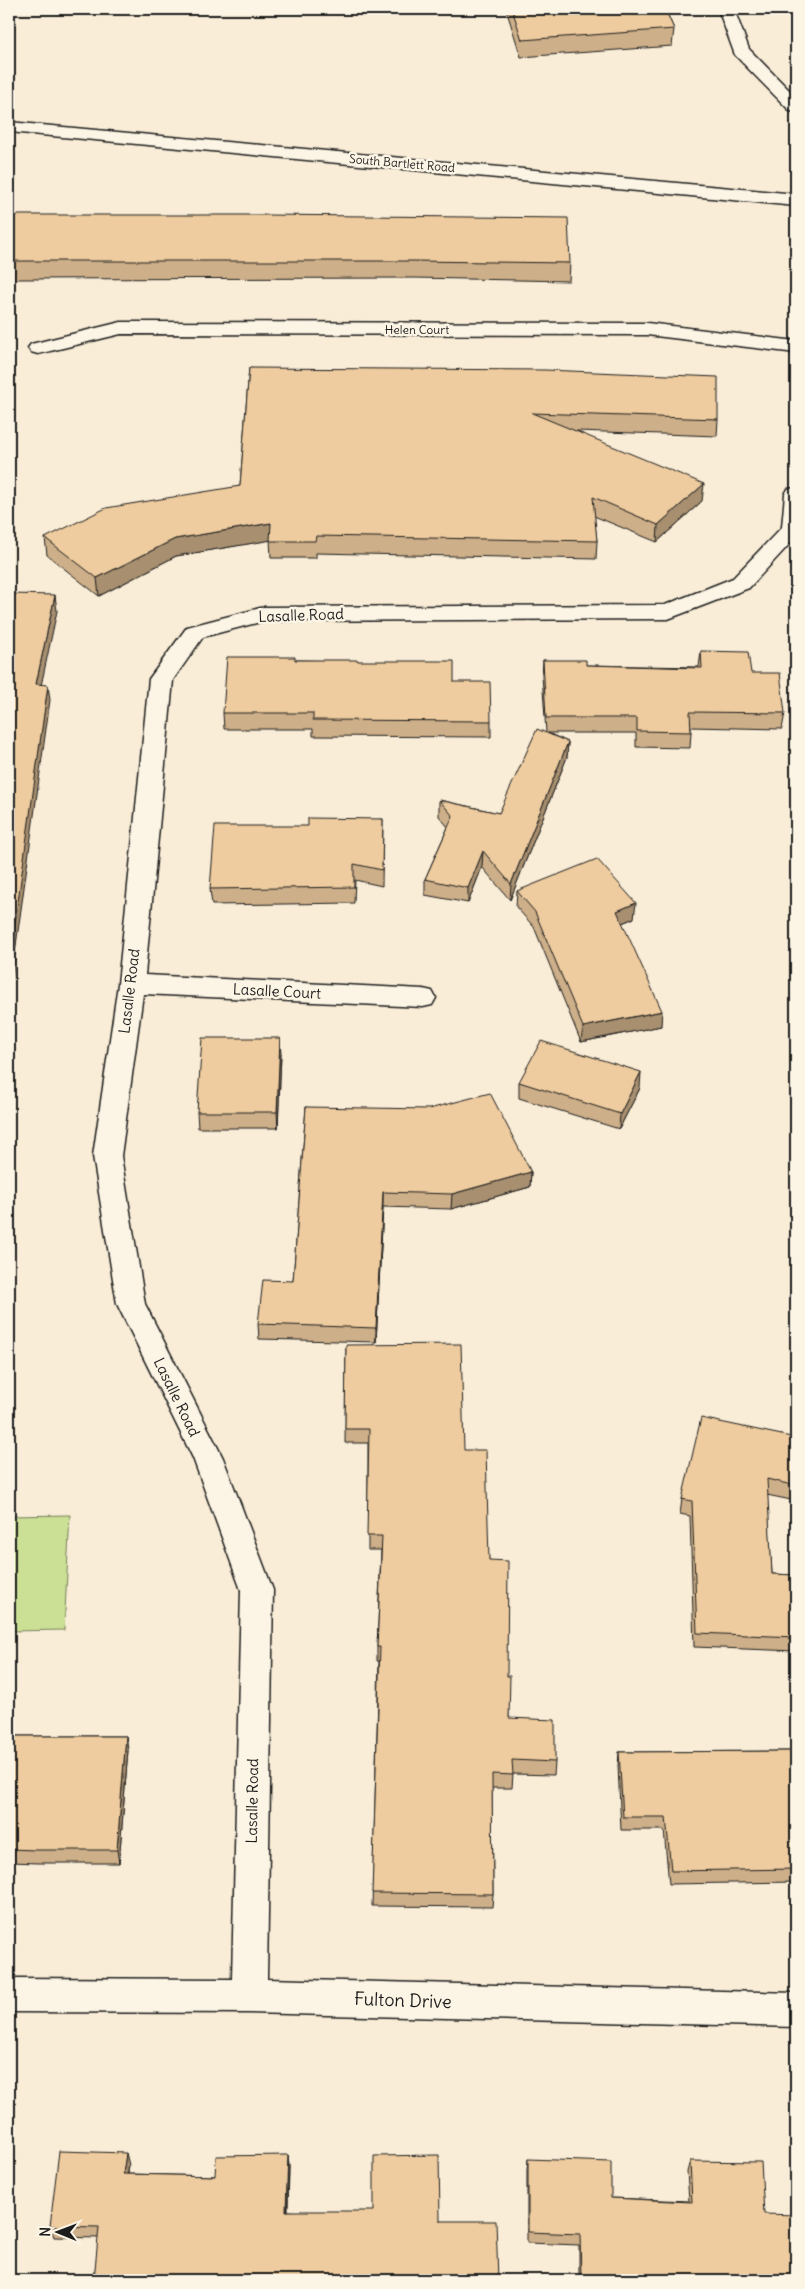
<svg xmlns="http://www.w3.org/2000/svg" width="805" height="2289" viewBox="0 0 805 2289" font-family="Delius,sans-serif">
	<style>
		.green { fill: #cbe095; stroke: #747e58 }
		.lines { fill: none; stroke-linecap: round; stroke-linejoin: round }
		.minor-casing { stroke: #1c1c1c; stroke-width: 3 }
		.secondary-casing { stroke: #1c1c1c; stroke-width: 3 }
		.minor { fill: #fcf5e5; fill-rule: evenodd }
		.secondary { fill: #fcf5e5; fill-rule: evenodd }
		.wall { fill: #cdaf89; stroke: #1c1c1c }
		.shaded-wall { fill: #a78f6f; stroke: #1c1c1c }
		.building { fill: #eecc9f; stroke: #1c1c1c }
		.labels { text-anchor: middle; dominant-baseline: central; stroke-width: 5; stroke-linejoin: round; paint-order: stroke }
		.far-street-label { font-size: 12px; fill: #1c1c1c; stroke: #fcf5e5 }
		.street-label { font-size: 15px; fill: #1c1c1c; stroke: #fcf5e5 }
		.near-street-label { font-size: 18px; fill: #1c1c1c; stroke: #fcf5e5 }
	</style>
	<rect width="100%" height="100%" fill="#f9edd7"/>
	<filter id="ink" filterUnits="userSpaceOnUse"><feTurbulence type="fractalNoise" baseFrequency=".02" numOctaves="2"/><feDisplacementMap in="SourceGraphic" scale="10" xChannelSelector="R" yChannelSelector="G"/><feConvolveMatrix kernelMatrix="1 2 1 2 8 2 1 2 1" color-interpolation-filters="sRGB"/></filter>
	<g filter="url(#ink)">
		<polygon class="green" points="70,1515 64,1630 9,1631 9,1516"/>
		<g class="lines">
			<g class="minor-casing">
				<g id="minor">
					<polygon points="718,9 734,9 749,49 796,97 796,112 790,111 735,55"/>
					<polygon points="121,322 647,323 796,341 796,353 647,335 121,334 38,354 31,352 28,348 31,344"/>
					<polygon points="796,488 796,537 749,588 668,619 264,621 203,637 173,680 145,975 423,989 432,991 436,998 432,1005 423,1007 143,994 121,1156 145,1304 223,1458 273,1590 267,1979 796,1993 796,2027 249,2013 9,2012 9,1978 232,1979 241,1590 193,1458 117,1304 93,1156 118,984 149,679 187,627 264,607 665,605 733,578 782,527 785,494 788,489"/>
				</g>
			</g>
			<g class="secondary-casing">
				<polygon id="secondary" points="9,122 796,194 796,206 9,132"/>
			</g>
			<use href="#minor" class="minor"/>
			<use href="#secondary" class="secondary"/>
		</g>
		<g class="wall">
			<polygon points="506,9 665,9 674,29 672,46 521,57"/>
			<polygon points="9,215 570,263 569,281 414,278 9,279"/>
			<polygon points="249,368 718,419 717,436 577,431 702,501 657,542 594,516 597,541 596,559 316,553 316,558 271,558 270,540 176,556 99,596 47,555 45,538 240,486"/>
			<polygon points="701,651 751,673 785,713 782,729 691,727 691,732 690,748 636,747 636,733 548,733 568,742 567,757 510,900 482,867 468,903 425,895 425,879 448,827 439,816 439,800 499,813 546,732 542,676 543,660 586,665 699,667"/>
			<polygon points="295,660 358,661 491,721 491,737 313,736 313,729 224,729 223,713"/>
			<polygon points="383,819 382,886 355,880 354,903 212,905 210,889 308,826"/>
			<polygon points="517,891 634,918 622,923 661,1026 581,1042 534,927 516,907"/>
			<polygon points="281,1054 278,1128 198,1128 197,1112"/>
			<polygon points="519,1082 640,1088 619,1129 519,1098"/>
			<polygon points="306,1107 531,1172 530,1187 451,1209 383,1207 376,1342 259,1339 258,1324 293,1281"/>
			<polygon points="346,1345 464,1450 489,1560 507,1676 509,1718 555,1762 554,1775 513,1774 512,1788 492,1788 493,1894 492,1907 372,1906 379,1661 377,1661 377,1647 381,1550 368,1550 368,1443 345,1443"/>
			<polygon points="796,1438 796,1501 767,1495 772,1574 796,1575 796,1651 694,1647 690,1516 680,1514 682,1499"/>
			<polygon points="9,1736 126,1736 128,1750 119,1863 39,1863 9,1862"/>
			<polygon points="796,1751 796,1882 669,1884 664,1830 621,1830 618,1765 619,1752"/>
			<polygon points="288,2155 289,2167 288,2211 440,2221 98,2238 54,2237 50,2226 129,2165 128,2174 215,2176"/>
			<polygon points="528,2159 611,2198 689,2201 687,2172 690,2161 764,2214 796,2280 579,2280 579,2245 527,2243 527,2170"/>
		</g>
		<g class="shaded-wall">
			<polygon points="704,484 702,501 657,542 658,525"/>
			<polygon points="271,523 272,540 176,556 99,596 97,578 175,539"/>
			<polygon points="55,595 57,611 38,700 36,684"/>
			<polygon points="48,685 50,700 14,960 9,1003 9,966 11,944"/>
			<polygon points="568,742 567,757 510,900 511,884"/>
			<polygon points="483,851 482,867 468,903 468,888"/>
			<polygon points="636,903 634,918 615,926 617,911"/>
			<polygon points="662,1011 661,1026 581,1042 583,1027"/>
			<polygon points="280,1038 281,1054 278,1128 277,1112"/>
			<polygon points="641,1072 640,1088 619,1129 620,1114"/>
			<polygon points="531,1172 530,1187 451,1209 452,1194"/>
			<polygon points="383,1192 383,1207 376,1342 376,1328"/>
			<polygon points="126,1736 128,1750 119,1863 117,1850"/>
			<polygon points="126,2153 129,2165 126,2185 123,2174"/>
			<polygon points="288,2155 289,2167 287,2222 286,2211"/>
			<polygon points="9,2206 13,2217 9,2247"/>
		</g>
		<g class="building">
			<polygon points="512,9 665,9 674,29 522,40"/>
			<polygon points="9,215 265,215 568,218 570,263 414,261 9,261"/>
			<polygon points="249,368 545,370 718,377 718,419 532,413 704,484 658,525 593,497 597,541 316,536 315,541 270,541 271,523 175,539 97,578 45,538 106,508 240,486"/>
			<polygon points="9,594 55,595 36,684 48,685 9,966"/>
			<polygon points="701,651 748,652 751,673 780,673 785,713 690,712 691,732 637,731 637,718 546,718 543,660 586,660 586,665 702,668"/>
			<polygon points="227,657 295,657 295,660 358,660 358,661 454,661 454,682 490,682 491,721 313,720 313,713 223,713"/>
			<polygon points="537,729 568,742 511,884 483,851 468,888 425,879 453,816 439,800 499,813"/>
			<polygon points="308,818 383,819 382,870 354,864 354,887 210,889 215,826 308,826"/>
			<polygon points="597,859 636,903 617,911 662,1011 583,1027 535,912 517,891"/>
			<polygon points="202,1038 280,1038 277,1112 197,1112"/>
			<polygon points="541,1041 641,1072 620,1114 519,1082"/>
			<polygon points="490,1093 531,1172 452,1194 383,1192 376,1328 258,1324 263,1280 293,1281 306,1107 429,1109"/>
			<polygon points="461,1344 464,1450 486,1450 489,1560 508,1561 507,1676 510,1676 509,1718 555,1720 555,1762 512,1760 513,1775 492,1774 493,1894 372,1893 380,1647 377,1647 382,1536 367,1536 369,1429 345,1429 346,1345"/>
			<polygon points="701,1418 796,1438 796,1486 767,1479 772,1574 796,1575 796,1637 697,1633 692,1501 682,1499"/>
			<polygon points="9,1736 126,1736 117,1850 36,1850 9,1849"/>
			<polygon points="796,1751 796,1869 671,1871 666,1817 623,1817 619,1752"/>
			<polygon points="59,2151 126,2153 123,2174 215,2176 216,2156 288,2155 286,2211 374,2211 374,2156 439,2155 440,2221 496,2221 498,2280 94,2280 99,2227 50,2226"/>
			<polygon points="528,2159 611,2162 611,2198 692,2202 690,2161 761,2162 764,2214 796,2215 796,2280 581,2280 580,2234 528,2232"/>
		</g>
	</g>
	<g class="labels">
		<g class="far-street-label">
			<text transform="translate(402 163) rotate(5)">South Bartlett Road</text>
			<text x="417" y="329">Helen Court</text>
		</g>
		<g class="street-label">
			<text transform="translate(301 615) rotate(-2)">Lasalle Road</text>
			<text transform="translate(129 991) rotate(-83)">Lasalle Road</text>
			<text transform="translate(277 991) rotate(3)">Lasalle Court</text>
			<text transform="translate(177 1397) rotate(64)">Lasalle Road</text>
			<text transform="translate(252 1801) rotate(-89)">Lasalle Road</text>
		</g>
		<g class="near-street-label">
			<text transform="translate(403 2000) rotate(2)">Fulton Drive</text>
		</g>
	</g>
	<rect width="805" height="2289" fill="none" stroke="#fcf5e5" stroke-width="30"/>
	<rect x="15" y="15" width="775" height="2259" fill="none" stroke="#1c1c1c" stroke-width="2" filter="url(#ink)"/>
	<g transform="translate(58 2232) rotate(271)" stroke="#fcf5e5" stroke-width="4" paint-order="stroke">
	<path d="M0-4L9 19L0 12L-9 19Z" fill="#1c1c1c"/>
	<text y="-8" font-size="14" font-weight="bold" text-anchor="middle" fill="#1c1c1c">N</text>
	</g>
</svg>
